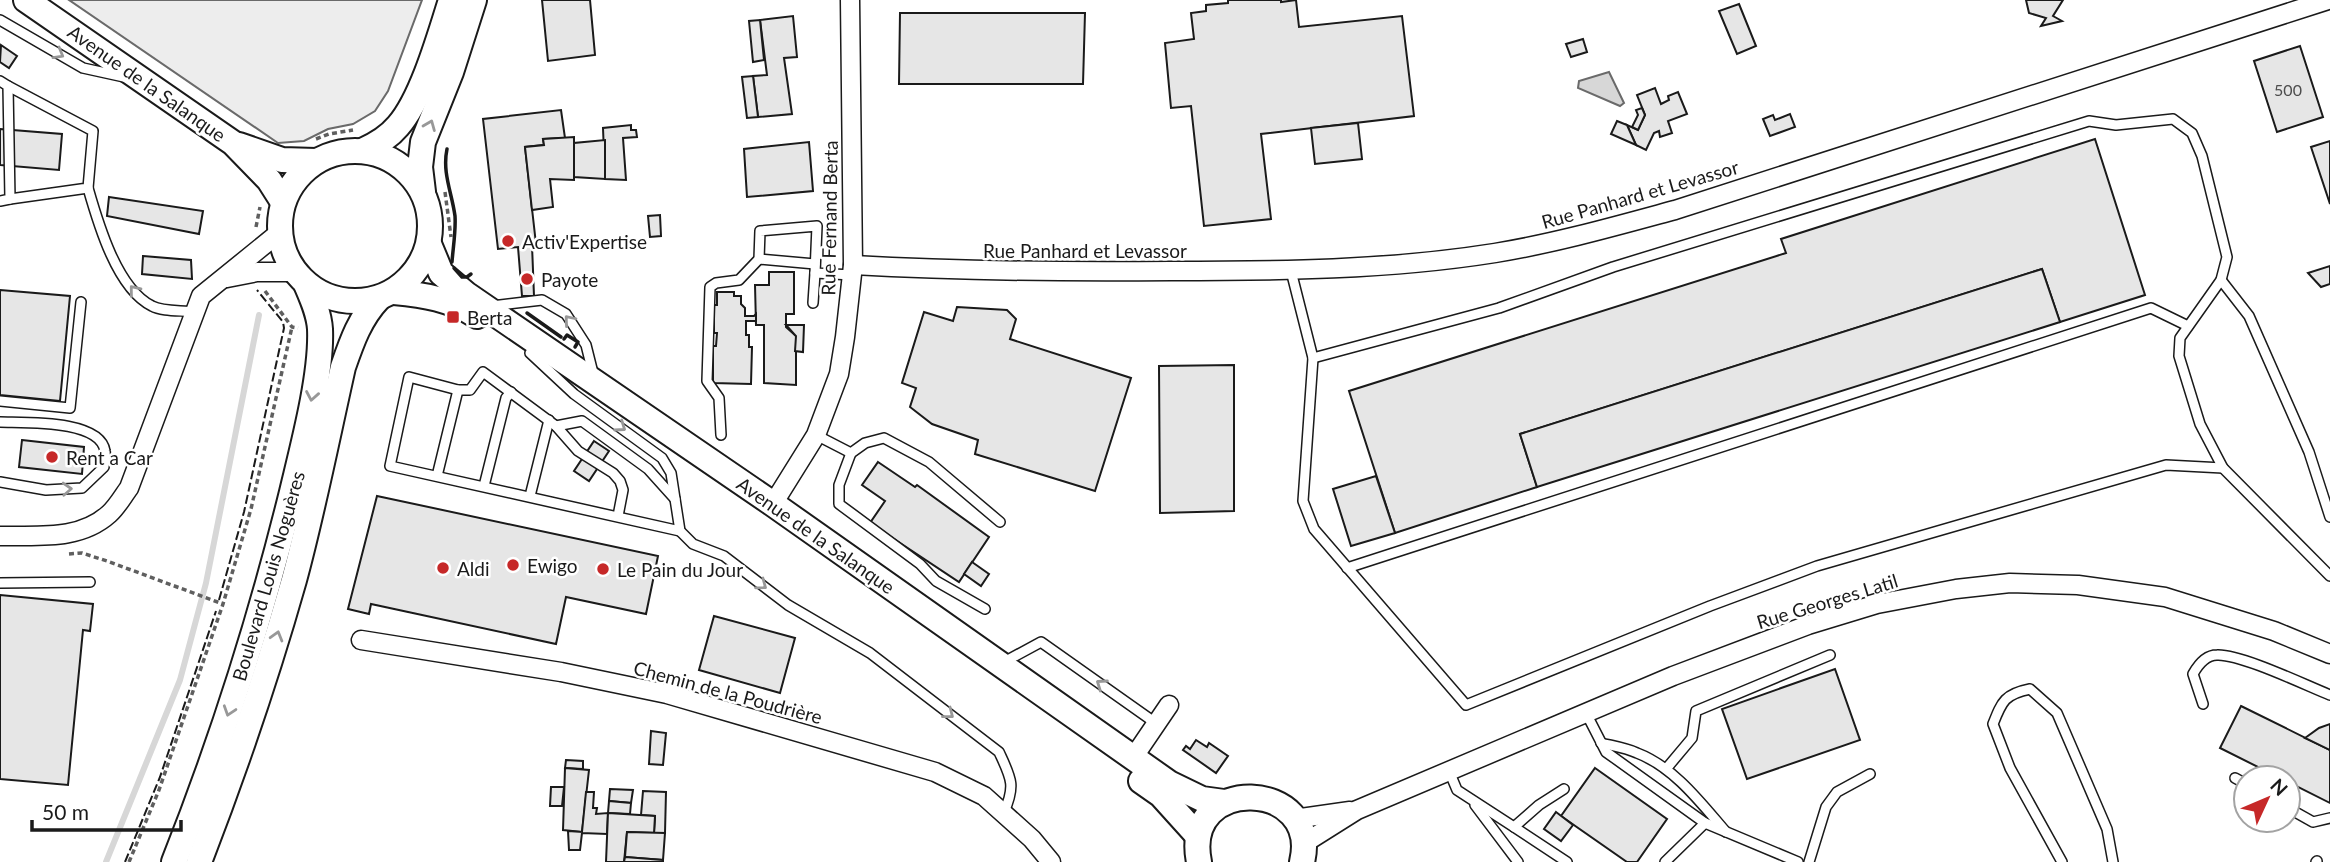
<svg xmlns="http://www.w3.org/2000/svg" width="2330" height="862" viewBox="0 0 2330 862" font-family="Lato,sans-serif">
	<style>
		.built { fill: #ededed; stroke: #6a6a6a; stroke-width: 2 }
		.water { fill: #d7d7d7; stroke: #6a6a6a; stroke-width: 2 }
		.lines { fill: none; stroke-linecap: round; stroke-linejoin: round }
		.stream { stroke: #d7d7d7; stroke-width: 6 }
		.building { fill: #e6e6e6; stroke: #1a1a1a; stroke-width: 2 }
		.lane-casing { stroke: #1a1a1a; stroke-width: 12 }
		.street-casing { stroke: #1a1a1a; stroke-width: 21 }
		.secondary-casing { stroke: #1a1a1a; stroke-width: 28 }
		.path { stroke: #5f5f5f; stroke-width: 3.5; stroke-dasharray: 5 3.5; stroke-linecap: butt }
		.lane { stroke: #fff; stroke-width: 9 }
		.street { stroke: #fff; stroke-width: 18 }
		.secondary { stroke: #fff; stroke-width: 24 }
		.fence { stroke: #1a1a1a; stroke-width: 2; stroke-dasharray: 9 3.5; stroke-linecap: butt }
		.wall { stroke: #1a1a1a; stroke-width: 3.5 }
		.oneway { stroke: #989898 }
		.poi-dot { fill: #c62828; stroke: #fff; stroke-width: 2.5 }
		.labels { text-anchor: middle; dominant-baseline: central; stroke-width: 5; stroke-linejoin: round; paint-order: stroke }
		.number-label { font-size: 16px; fill: #4d4d4d }
		.street-label { font-size: 19px; fill: #1a1a1a; stroke: #fff }
		.poi-label { font-size: 19px; fill: #1a1a1a; stroke: #fff; text-anchor: start }
	</style>
	<rect width="100%" height="100%" fill="#fff"/>
	<polygon class="built" points="69,0 422,0 388,91 375,111 353,124 328,129 304,141 278,143"/>
	<polygon class="water" points="1609,72 1624,103 1620,106 1578,88 1579,81"/>
	<g class="lines">
		<polyline class="stream" points="106,862 180,680 206,583 259,315"/>
	</g>
	<g class="building">
		<polygon points="542,0 590,0 595,55 548,61"/>
		<polygon points="1228,0 1281,0 1281,2 1296,0 1299,27 1402,16 1414,116 1261,134 1271,219 1204,226 1191,106 1171,108 1165,43 1194,39 1191,13 1206,11 1206,5 1228,3"/>
		<polygon points="2026,0 2063,0 2053,16 2062,21 2041,26 2046,18 2029,13"/>
		<polygon points="1739,4 1756,46 1737,54 1719,11"/>
		<polygon points="900,13 1085,13 1083,84 899,84"/>
		<polygon points="793,16 797,57 784,58 792,114 758,117 753,76 767,75 760,20"/>
		<polygon points="760,20 764,60 753,62 749,21"/>
		<polygon points="1583,39 1587,52 1571,57 1566,44"/>
		<polygon points="1,45 17,56 9,68 0,62"/>
		<polygon points="2300,46 2323,117 2277,132 2254,61"/>
		<polygon points="753,76 758,117 747,118 742,77"/>
		<polygon points="1655,88 1661,104 1669,100 1668,96 1678,92 1687,114 1668,121 1672,133 1660,137 1659,131 1654,133 1646,150 1636,145 1627,125 1638,130 1645,115 1637,95"/>
		<polygon points="1642,108 1645,115 1638,130 1632,127 1638,115 1636,110"/>
		<polygon points="561,110 565,138 543,139 544,145 525,147 536,244 532,245 534,296 522,296 518,247 498,249 483,119"/>
		<polygon points="1790,114 1795,127 1770,136 1763,119 1773,115 1775,120"/>
		<polygon points="1617,121 1627,125 1636,145 1611,134"/>
		<polygon points="1358,123 1362,159 1315,164 1311,128"/>
		<polygon points="631,125 631,130 636,130 637,137 623,138 626,180 605,179 603,128"/>
		<polygon points="0,129 62,134 59,170 0,165"/>
		<polygon points="574,137 574,180 550,179 553,207 532,210 525,147 544,145 543,139"/>
		<polygon points="2095,139 2145,295 2060,322 2042,269 1520,434 1537,487 1395,533 1349,391 1786,253 1781,239"/>
		<polygon points="605,140 605,179 574,177 574,143"/>
		<polygon points="2330,141 2330,204 2311,147"/>
		<polygon points="809,142 813,191 747,197 744,149"/>
		<polygon points="109,197 203,211 199,234 107,216"/>
		<polygon points="660,215 661,236 650,237 648,216"/>
		<polygon points="143,256 191,260 192,279 142,274"/>
		<polygon points="2330,266 2330,284 2321,287 2308,273"/>
		<polygon points="2042,269 2060,322 1537,487 1520,434"/>
		<polygon points="769,272 794,272 794,314 786,314 786,327 796,336 796,385 764,383 764,325 756,325 755,285 769,285"/>
		<polygon points="0,290 70,296 60,401 0,395"/>
		<polygon points="717,292 734,292 734,296 741,296 741,304 745,308 745,316 754,316 756,314 756,321 746,321 746,335 749,335 749,347 752,347 751,384 713,383 713,346 716,346 717,333 714,333 714,305 717,305"/>
		<polygon points="957,307 1007,310 1016,319 1010,339 1131,378 1095,491 975,454 978,440 932,424 910,407 916,388 902,383 924,312 953,321"/>
		<polygon points="786,325 804,325 803,352 795,351 796,336"/>
		<polygon points="1234,365 1234,511 1160,513 1159,366"/>
		<polygon points="22,440 84,447 82,474 19,467"/>
		<polygon points="594,441 609,451 589,481 574,471"/>
		<polygon points="878,462 915,487 917,485 989,537 959,582 870,523 885,501 862,485"/>
		<polygon points="1376,476 1395,533 1351,546 1333,489"/>
		<polygon points="377,496 658,556 646,614 566,597 556,644 371,604 369,614 348,609"/>
		<polygon points="972,562 989,574 981,586 964,574"/>
		<polygon points="0,595 93,604 90,631 83,630 68,785 0,779"/>
		<polygon points="714,616 795,638 780,693 699,670"/>
		<polygon points="1835,669 1860,740 1747,779 1722,709"/>
		<polygon points="2241,706 2330,750 2330,803 2288,782 2288,778 2280,778 2220,748"/>
		<polygon points="2330,724 2330,750 2305,738 2319,728"/>
		<polygon points="651,731 666,733 663,765 649,764"/>
		<polygon points="1196,740 1207,747 1209,743 1228,756 1216,773 1183,750 1186,746 1190,749"/>
		<polygon points="566,760 583,761 583,769 565,768"/>
		<polygon points="565,768 589,770 582,832 563,830"/>
		<polygon points="1595,768 1667,819 1637,862 1627,862 1561,816"/>
		<polygon points="551,787 564,787 562,806 550,806"/>
		<polygon points="610,789 633,790 631,803 609,801"/>
		<polygon points="643,791 666,792 665,833 654,833 655,816 641,815"/>
		<polygon points="586,792 594,792 593,808 597,808 596,814 608,813 607,834 582,833 580,850 569,850 568,831 582,832"/>
		<polygon points="609,801 631,803 630,814 608,813"/>
		<polygon points="1556,812 1573,825 1561,841 1544,829"/>
		<polygon points="608,813 655,816 654,833 627,832 624,862 606,862"/>
		<polygon points="627,832 665,833 663,860 625,857"/>
		<polygon points="625,857 663,860 663,862 624,862"/>
	</g>
	<g class="lines">
		<g class="lane-casing">
			<g id="lane">
				<polyline points="0,20 83,68 124,77"/>
				<polyline points="0,81 8,86 10,199 0,201"/>
				<polyline points="8,86 93,131 88,188 10,199"/>
				<path d="M88,188C98,223 117,289 152,306C163,312 182,310 195,312"/>
				<polyline points="759,259 815,264"/>
				<polyline points="1291,271 1313,358 1499,308 1613,267 2089,121 2116,125 2173,119 2192,133 2202,156 2227,257 2221,280 2180,338 2179,356 2200,424 2223,468 2330,576"/>
				<polyline points="2221,280 2249,316 2309,452 2330,517"/>
				<polyline points="813,303 815,273"/>
				<polyline points="492,306 542,300 566,314 586,345 593,373"/>
				<path d="M530,353L574,394L662,458L671,473L680,531L693,544L724,556L788,605L870,653L999,752C1011,778 1016,785 1004,812"/>
				<polyline points="1313,358 1303,501 1314,529 1466,705 1710,606 1817,566 2166,465 2223,468"/>
				<polyline points="0,401 70,408 81,302"/>
				<path d="M0,422C24,423 100,419 105,451C106,455 104,463 104,467L82,488L46,490L0,482"/>
				<polyline points="556,426 578,451 613,473 620,481 623,490 618,516"/>
				<polyline points="721,435 719,398 707,381 710,287 716,283 739,280 759,259 760,231 817,226 815,273 852,275"/>
				<polyline points="816,435 851,453 865,443 884,438 929,462 1000,522"/>
				<polyline points="851,453 839,485 839,504 920,564 936,581 985,609"/>
				<polyline points="437,476 458,390"/>
				<polyline points="484,486 506,398 511,392"/>
				<polyline points="530,496 549,420"/>
				<polyline points="675,499 648,469 582,421 556,426 483,372 470,390 458,390 409,377 390,466 680,531"/>
				<polyline points="1347,568 2151,308 2188,326"/>
				<polyline points="0,583 90,582"/>
				<polyline points="1004,662 1041,642 1157,724"/>
				<path d="M2203,704L2193,674C2198,665 2205,655 2217,655C2241,654 2305,685 2330,695"/>
				<polyline points="1586,713 1606,752 1705,823 1665,862"/>
				<path d="M1601,743C1613,746 1626,748 1637,753C1674,767 1701,803 1726,832"/>
				<polyline points="1666,769 1692,738 1696,711 1830,655"/>
				<polyline points="1449,771 1457,790 1514,827 1539,805 1564,789"/>
				<polyline points="2235,778 2246,784"/>
				<polyline points="1475,805 1518,862"/>
				<polyline points="2288,808 2313,822 2330,818"/>
				<polyline points="1705,823 1798,862"/>
				<polyline points="1514,827 1567,862"/>
				<polyline points="1809,862 1826,807 1837,792 1870,774"/>
				<path d="M2062,862L2010,768L1993,724C2002,701 2005,694 2030,689L2057,713L2107,829L2113,862"/>
				<polyline points="2316,862 2317,861"/>
			</g>
		</g>
		<g class="street-casing">
			<g id="street">
				<path d="M853,265C959,271 1065,272 1171,271C1279,271 1388,270 1495,253C1556,243 1616,226 1675,210L2328,0"/>
				<polyline points="227,278 257,272 295,272"/>
				<polyline points="773,504 816,435 839,374 845,337 853,265 850,0"/>
				<path d="M0,536C38,535 79,541 109,514C117,507 123,496 129,488L201,296L280,232"/>
				<polyline points="361,640 561,672 667,694 935,772 984,796 1032,839 1051,862"/>
				<polyline points="1133,758 1169,705"/>
				<polyline points="1294,819 1350,811"/>
				<polyline points="1303,844 1357,810 1673,676 1808,625 1877,604 1956,589 2010,583 2078,585 2165,597 2274,631 2330,654"/>
			</g>
		</g>
		<g class="secondary-casing">
			<g id="secondary">
				<polyline points="26,0 233,143 269,180 283,202"/>
				<polyline points="239,145 282,160 316,161"/>
				<circle cx="355" cy="226" r="75"/>
				<path d="M362,151C376,145 388,138 398,126C422,99 440,35 451,0"/>
				<polyline points="423,192 420,167 423,142 451,72 474,0"/>
				<polyline points="429,244 441,273 466,294 773,504 1169,783 1202,799 1224,802"/>
				<path d="M394,292C425,295 450,299 477,316"/>
				<polyline points="1141,781 1161,795 1198,836"/>
				<path d="M174,862C222,741 261,618 292,492C303,446 322,375 320,329C319,313 312,298 306,284"/>
				<path d="M199,862C235,769 267,675 294,580C313,510 327,438 343,367C352,341 360,318 379,298"/>
				<path d="M1199,862C1181,773 1322,779 1302,862"/>
			</g>
		</g>
		<g class="path">
			<polyline points="316,139 329,134 353,130"/>
			<polyline points="445,192 451,237"/>
			<polyline points="256,227 260,207"/>
			<polyline points="265,291 292,327 298,328"/>
			<polyline points="69,554 82,553 107,561 223,604"/>
			<polyline points="129,862 159,790 223,604 251,509 292,327"/>
		</g>
		<use href="#lane" class="lane"/>
		<use href="#street" class="street"/>
		<use href="#secondary" class="secondary"/>
		<g class="fence">
			<polyline points="219,600 244,512 284,328 283,322 257,290"/>
			<polyline points="125,862 160,777 216,611"/>
		</g>
		<g class="wall">
			<path d="M447,149C442,173 452,193 455,216C456,231 453,248 452,262"/>
			<polyline points="454,268 462,277 467,277 471,274"/>
			<polyline points="527,313 561,337"/>
			<polyline points="564,339 567,335 578,342 575,347"/>
		</g>
	</g>
	<defs><path id="oneway-chevron" d="M-2-3.5L2.5 0L-2 3.5" fill="none" stroke-width="1.6" stroke-linecap="round" stroke-linejoin="round" transform="scale(1.75)"/></defs>
	<g class="oneway">
		<use href="#oneway-chevron" transform="translate(59 54) rotate(30)"/>
		<use href="#oneway-chevron" transform="translate(430 125) rotate(-68)"/>
		<use href="#oneway-chevron" transform="translate(134 290) rotate(-129)"/>
		<use href="#oneway-chevron" transform="translate(569 320) rotate(-130)"/>
		<use href="#oneway-chevron" transform="translate(312 396) rotate(100)"/>
		<use href="#oneway-chevron" transform="translate(621 427) rotate(35)"/>
		<use href="#oneway-chevron" transform="translate(67 489) rotate(-3)"/>
		<use href="#oneway-chevron" transform="translate(762 585) rotate(37)"/>
		<use href="#oneway-chevron" transform="translate(277 636) rotate(-74)"/>
		<use href="#oneway-chevron" transform="translate(1101 684) rotate(-145)"/>
		<use href="#oneway-chevron" transform="translate(229 711) rotate(108)"/>
		<use href="#oneway-chevron" transform="translate(949 714) rotate(38)"/>
	</g>
	<g class="poi-dot">
		<circle cx="508" cy="241" r="7"/>
		<circle cx="527" cy="279" r="7"/>
		<rect x="446" y="310" width="14" height="14" rx="3.5"/>
		<circle cx="52" cy="457" r="7"/>
		<circle cx="513" cy="565" r="7"/>
		<circle cx="443" cy="568" r="7"/>
		<circle cx="603" cy="569" r="7"/>
	</g>
	<g class="labels">
		<g class="number-label">
			<text x="2288" y="89">500</text>
		</g>
		<g class="street-label">
			<text transform="translate(147 83) rotate(35)">Avenue de la Salanque</text>
			<text transform="translate(1640 194) rotate(-16)">Rue Panhard et Levassor</text>
			<text transform="translate(829 218) rotate(-89)">Rue Fernand Berta</text>
			<text x="1085" y="250">Rue Panhard et Levassor</text>
			<text transform="translate(816 535) rotate(35)">Avenue de la Salanque</text>
			<text transform="translate(268 576) rotate(-74)">Boulevard Louis Noguères</text>
			<text transform="translate(1827 601) rotate(-17)">Rue Georges Latil</text>
			<text transform="translate(728 692) rotate(15)">Chemin de la Poudrière</text>
		</g>
		<g class="poi-label">
			<text x="522" y="241">Activ'Expertise</text>
			<text x="541" y="279">Payote</text>
			<text x="467" y="317">Berta</text>
			<text x="66" y="457">Rent a Car</text>
			<text x="527" y="565">Ewigo</text>
			<text x="457" y="568">Aldi</text>
			<text x="617" y="569">Le Pain du Jour</text>
		</g>
	</g>
	<g transform="translate(2267 799) rotate(46)"><circle r="33" fill="#ffffff" stroke="#a3a3a3" stroke-width="2"/>
	<path d="M0-5L12 26L0 18L-12 26Z" fill="#c62828"/>
	<text y="-10" font-size="19" font-weight="bold" text-anchor="middle" fill="#1a1a1a">N</text>
	</g>
	<path d="M32 820v10h149v-10" fill="none" stroke="#1a1a1a" stroke-width="3.5"/>
	<text x="42" y="820" font-size="21" fill="#1a1a1a" stroke="#ffffff" stroke-width="5" paint-order="stroke">50 m</text>
</svg>
